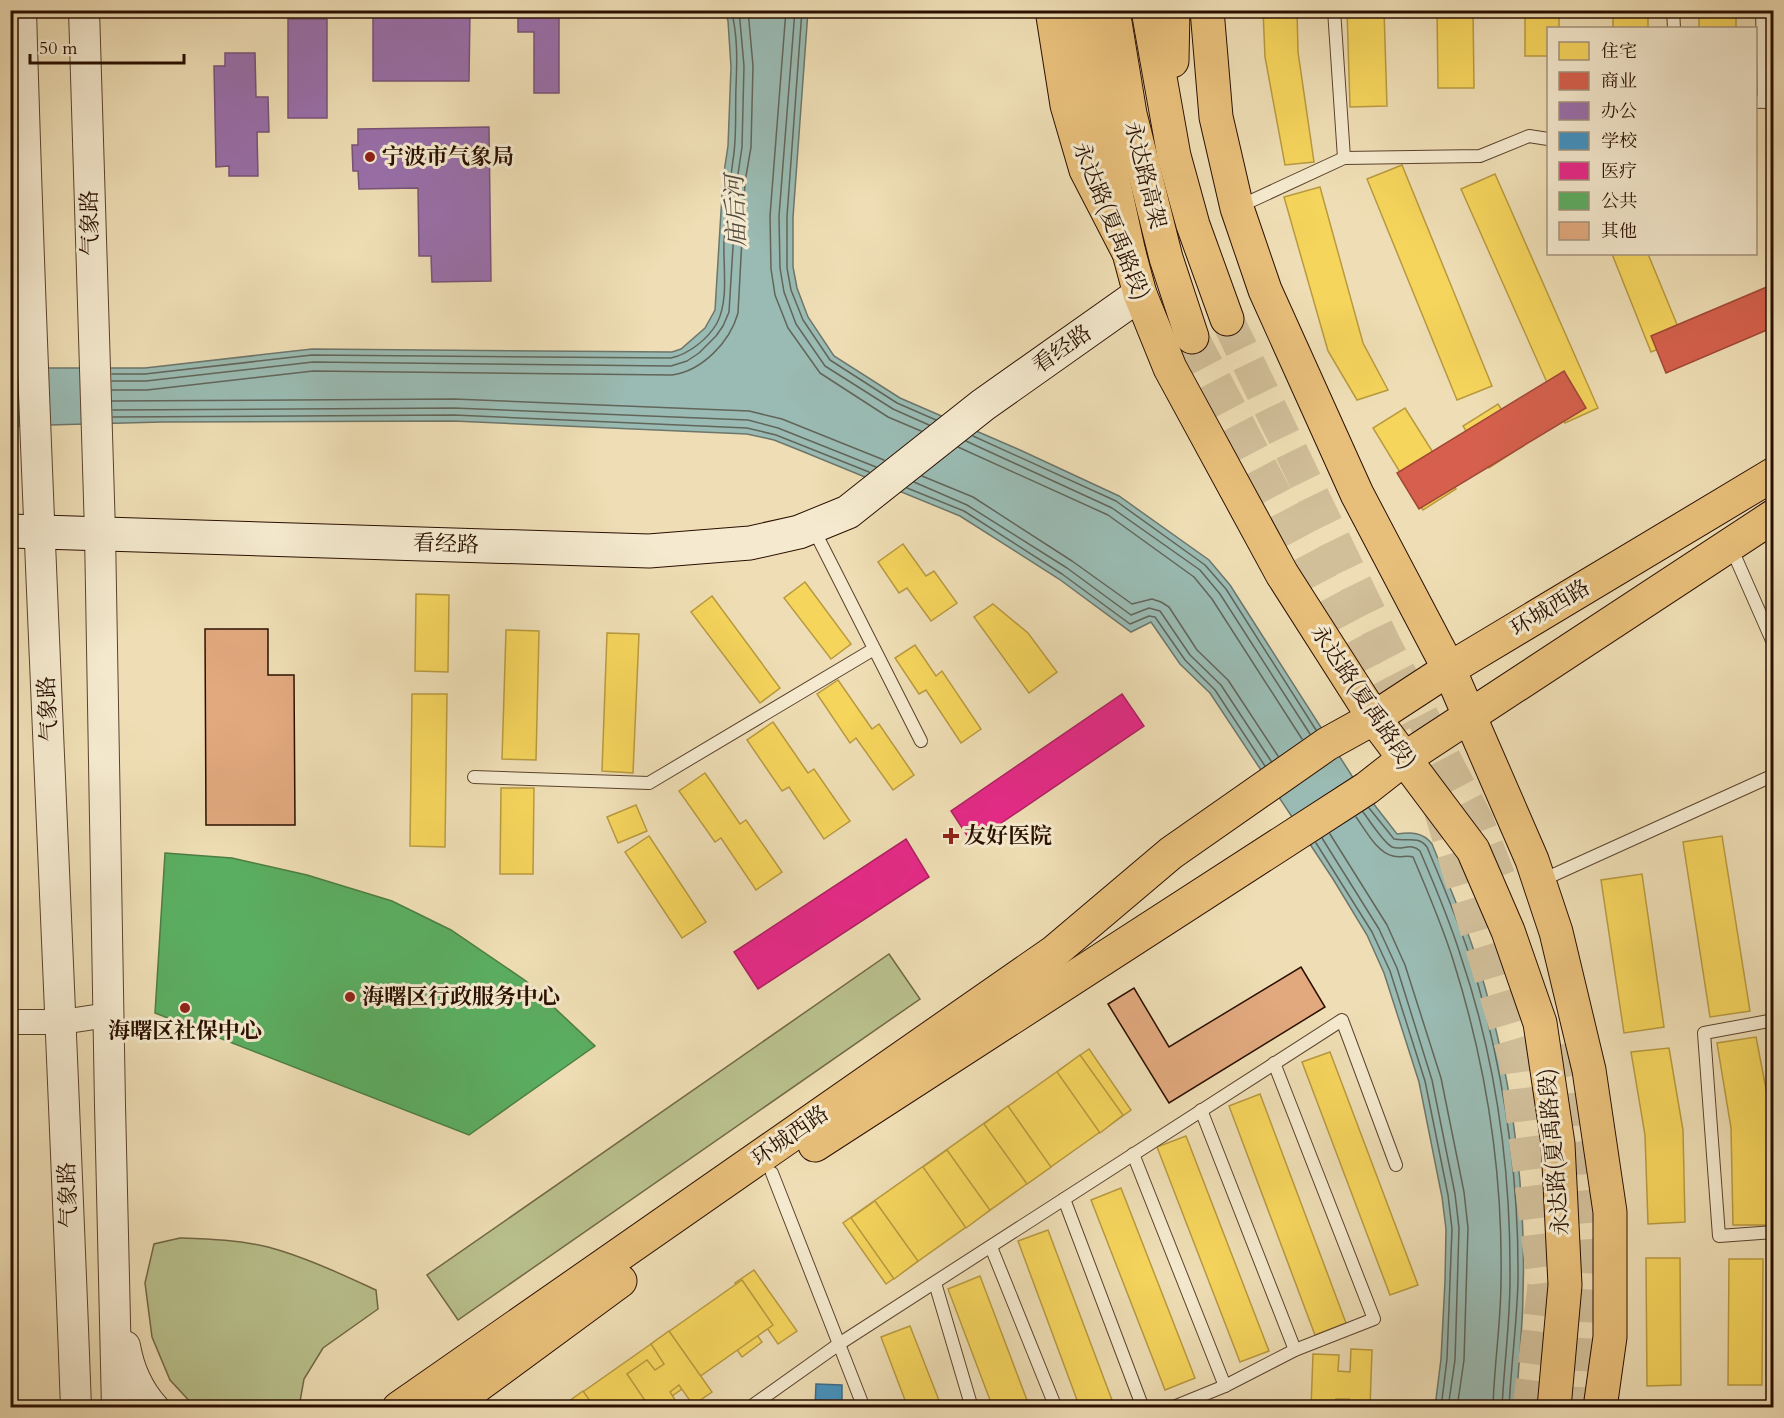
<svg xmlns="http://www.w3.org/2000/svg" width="1784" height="1418" viewBox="0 0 1784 1418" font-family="Cardo,'Noto Serif SC',serif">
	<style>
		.green { fill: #b9c18d; stroke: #726846; stroke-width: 1.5 }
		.water { fill: #9abbb3; stroke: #6d766b; stroke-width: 1.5 }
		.homes { fill: #f6d55c; stroke: #b99a40; stroke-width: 1.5 }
		.shops { fill: #d6604d; stroke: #a24836; stroke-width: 1.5 }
		.offices { fill: #9970ab; stroke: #785378; stroke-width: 1.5 }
		.schools { fill: #4393c3; stroke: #3c6b88; stroke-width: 1.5 }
		.health { fill: #e7298a; stroke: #ae2161; stroke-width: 1.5 }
		.public { fill: #5aae61; stroke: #4c7e44; stroke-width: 1.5 }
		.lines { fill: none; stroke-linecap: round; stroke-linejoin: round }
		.shore { stroke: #62655a; stroke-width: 1.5 }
		.building { fill: #e2a97f; stroke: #2a0f00; stroke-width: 1.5 }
		.trunk-tunnel { stroke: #d1bf9a; stroke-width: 33; stroke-dasharray: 33 16; stroke-linecap: butt }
		.service-casing { stroke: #5b432d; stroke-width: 14 }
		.minor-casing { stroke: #5b432d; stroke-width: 26 }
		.tertiary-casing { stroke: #5b432d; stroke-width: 32 }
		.secondary-casing { stroke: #2a0f00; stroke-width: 35 }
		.primary-casing { stroke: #2a0f00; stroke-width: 35 }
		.trunk-casing { stroke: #2a0f00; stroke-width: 35 }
		.service { stroke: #f5eacf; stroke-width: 12 }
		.minor { stroke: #f5eacf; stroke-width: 24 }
		.tertiary { stroke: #f5eacf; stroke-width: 30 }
		.secondary { stroke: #f5eacf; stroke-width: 33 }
		.primary { stroke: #e8bf7a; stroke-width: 33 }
		.trunk { stroke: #e8bf7a; stroke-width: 33 }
		.poi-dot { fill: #8f2418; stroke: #f5eacf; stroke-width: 2 }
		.labels { text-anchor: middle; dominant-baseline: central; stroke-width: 6; stroke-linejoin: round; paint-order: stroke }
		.poi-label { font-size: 22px; font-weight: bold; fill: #2a0f00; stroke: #f5eacf; text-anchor: start }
		.street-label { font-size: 22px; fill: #2a0f00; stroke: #f5eacf }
		.water-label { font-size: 24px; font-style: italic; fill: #514b3f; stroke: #f5eacf }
	</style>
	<rect width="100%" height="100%" fill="#efdeb5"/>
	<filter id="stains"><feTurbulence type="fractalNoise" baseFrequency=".00333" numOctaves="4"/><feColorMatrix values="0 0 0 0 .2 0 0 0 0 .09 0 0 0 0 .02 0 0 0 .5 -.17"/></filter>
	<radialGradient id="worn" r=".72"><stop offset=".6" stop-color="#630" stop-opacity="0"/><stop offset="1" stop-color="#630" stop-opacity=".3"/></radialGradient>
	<g class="green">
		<polygon points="889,954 920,999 458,1320 427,1275"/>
		<path d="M180,1238C209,1239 240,1240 268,1247C305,1257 341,1274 376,1290L378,1309L323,1348L304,1379L299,1407H195L170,1380L152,1337L145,1283L154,1244Z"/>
	</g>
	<path class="water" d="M725,11H808L793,217V267L797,288L808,317L834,356L900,398L1020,450L1119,496L1209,560L1230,585L1352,776L1397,834C1411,832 1423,832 1432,844C1447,881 1463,917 1475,954C1516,1082 1531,1219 1520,1353C1518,1371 1518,1390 1515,1407H1435L1441,1359L1445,1281L1446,1229L1442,1197L1419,1082L1384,973L1367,935L1333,879L1210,693L1180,664L1151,622L1131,632L1059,579L960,516L804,452L774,440L747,434L453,421L162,422L11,426L10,368H145L312,349L672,352L681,349L705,328L715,310L723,179L728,146L731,67L728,21Z"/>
	<g class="homes">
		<polygon points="1263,10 1297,10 1298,52 1314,162 1285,165 1265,57"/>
		<polygon points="1347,10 1384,10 1387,106 1350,107"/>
		<polygon points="1437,10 1473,10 1474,88 1438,88"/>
		<polygon points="1525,10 1559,10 1559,28 1548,28 1548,56 1525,56"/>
		<rect x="1613" y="10" width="35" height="18"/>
		<rect x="1699" y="10" width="37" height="18"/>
		<polygon points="1402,165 1492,386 1457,400 1367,179"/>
		<polygon points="1495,174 1598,408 1565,423 1461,189"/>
		<polygon points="1320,187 1363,343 1388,390 1357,400 1328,351 1284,197"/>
		<polygon points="1612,254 1648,254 1683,339 1651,352"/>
		<polygon points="1498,404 1524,445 1489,468 1463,426"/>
		<polygon points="1405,408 1456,489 1423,510 1373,428"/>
		<polygon points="903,544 926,576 934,571 957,603 931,621 907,588 899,593 878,562"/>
		<polygon points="805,582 851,644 831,659 784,598"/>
		<polygon points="416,594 449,595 448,672 415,671"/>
		<polygon points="712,596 780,688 760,703 691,612"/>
		<polygon points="993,604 1028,633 1057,672 1029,693 974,617"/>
		<polygon points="506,630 539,631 536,760 502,759"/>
		<polygon points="607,633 639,634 633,773 602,771"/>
		<polygon points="915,645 936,676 942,671 981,729 961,743 926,690 919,694 895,658"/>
		<polygon points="838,680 872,729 879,724 914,775 893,790 856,738 850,743 817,694"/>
		<polygon points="412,694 447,694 445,847 410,846"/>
		<polygon points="773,722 808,773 814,769 850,821 824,839 789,787 782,791 747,740"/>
		<polygon points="705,773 740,824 746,820 782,872 756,890 721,838 715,842 679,791"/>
		<polygon points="501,788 534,788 533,874 500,874"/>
		<polygon points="636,805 647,831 618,843 607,817"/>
		<polygon points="649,836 706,922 682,938 625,852"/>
		<polygon points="1722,836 1750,1011 1710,1017 1683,842"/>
		<polygon points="1642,874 1664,1027 1624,1033 1601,880"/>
		<polygon points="1756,1037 1773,1125 1771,1225 1733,1225 1731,1128 1717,1043"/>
		<polygon points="1669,1048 1683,1130 1685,1222 1648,1224 1645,1135 1631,1052"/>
		<polygon points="1089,1049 1131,1110 886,1284 843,1223"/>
		<polygon points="1330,1052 1418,1285 1390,1295 1302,1062"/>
		<polygon points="1080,1055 1123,1115 1100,1133 1057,1072"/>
		<polygon points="1260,1094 1346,1323 1315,1335 1229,1106"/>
		<polygon points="1008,1106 1051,1167 1027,1184 984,1124"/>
		<polygon points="1186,1136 1269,1351 1240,1362 1157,1147"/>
		<polygon points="947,1150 990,1210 966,1228 923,1167"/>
		<polygon points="1121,1188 1195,1378 1165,1390 1091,1200"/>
		<polygon points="875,1201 918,1261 894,1279 851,1218"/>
		<polygon points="1048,1230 1115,1408 1080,1408 1018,1241"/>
		<polygon points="1646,1258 1680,1258 1681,1385 1647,1386"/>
		<polygon points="1729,1259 1763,1259 1762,1385 1728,1385"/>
		<polygon points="754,1270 797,1331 778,1344 765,1325 755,1332 762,1342 742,1357 712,1314 733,1299 740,1310 749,1303 735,1283"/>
		<polygon points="980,1276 1030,1408 993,1408 948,1289"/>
		<polygon points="742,1280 773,1325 655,1408 560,1408"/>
		<polygon points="910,1326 942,1408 908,1408 881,1337"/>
		<polygon points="669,1331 712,1392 693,1405 679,1385 670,1392 677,1403 671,1408 650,1408 627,1374 647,1360 655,1370 664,1364 651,1344"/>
		<polygon points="1351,1349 1372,1350 1370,1408 1348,1408 1349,1399 1336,1399 1336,1408 1311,1408 1313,1354 1339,1355 1338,1371 1350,1372"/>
		<polygon points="583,1391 595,1408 567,1408 565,1404"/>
	</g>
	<g class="shops">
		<polygon points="1774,284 1774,327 1666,373 1651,336"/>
		<polygon points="1564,371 1586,408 1419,509 1397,473"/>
	</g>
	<g class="offices">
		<polygon points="373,10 470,10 469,81 373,81"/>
		<polygon points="518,10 559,10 559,93 534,93 534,32 518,32"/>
		<rect x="288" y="19" width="39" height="99"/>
		<polygon points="225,53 255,53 256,97 268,97 269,132 257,132 258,176 229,176 229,166 216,167 214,66 225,66"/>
		<polygon points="489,127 491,281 432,282 431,256 419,256 418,188 359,189 358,171 353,171 352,145 358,145 358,129"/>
	</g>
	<polygon class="schools" points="816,1384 842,1385 842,1408 815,1408"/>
	<g class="health">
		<polygon points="1122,694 1144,726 972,843 951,811"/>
		<polygon points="906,839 929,877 758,989 734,952"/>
	</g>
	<polygon class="public" points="165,853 232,858 307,875 392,901 451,930 526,981 595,1046 469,1135 155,1013"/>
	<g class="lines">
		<g class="shore">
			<polyline points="786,10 770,216 771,269 775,295 788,328 820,373 888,417 921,431"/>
			<polyline points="795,10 779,216 780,268 784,292 796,324 825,366 893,409 929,425"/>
			<polyline points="802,10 787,216 787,268 791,290 803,320 830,360 897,403 936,420"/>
			<path d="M112,374H145L312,355L671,358C689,354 708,339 717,323C729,300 723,267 724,242C726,214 729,187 733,160C737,137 735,111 736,87C737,63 738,34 731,10"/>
			<polyline points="112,381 146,381 313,362 671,366 687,361 699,353 716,336 723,326 729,312 737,181 742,147 744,66 739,10"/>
			<path d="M112,390H147L313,371L672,375C702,371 730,342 738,313L745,182L751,147L753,66L748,10"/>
			<polyline points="112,401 454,399 749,411 782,419 884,460"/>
			<polyline points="113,410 454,408 748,420 778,428 876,467"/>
			<polyline points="113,417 454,415 747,428 776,435 869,472"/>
			<polyline points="973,436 1116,501 1205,565 1226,589 1316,730"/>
			<polyline points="966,441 1112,508 1200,570 1220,594 1310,734"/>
			<polyline points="958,447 1108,515 1194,577 1212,599 1302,739"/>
			<polyline points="922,476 973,497 1072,561 1132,604 1152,599 1161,602 1169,607 1197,650 1228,680 1278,756"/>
			<polyline points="914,482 967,505 1067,568 1131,615 1149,608 1160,611 1190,655 1221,685 1271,761"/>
			<polyline points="907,488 964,511 1062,574 1130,624 1149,616 1155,617 1185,660 1215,690 1265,766"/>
			<path d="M1369,808L1394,839C1406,842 1418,835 1427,847C1442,883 1458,920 1470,957C1502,1061 1519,1171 1518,1280C1517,1323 1511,1365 1509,1408"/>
			<path d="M1363,812C1370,821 1383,842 1392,847C1402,851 1411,842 1420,851C1435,886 1450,921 1461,957C1496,1060 1511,1172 1510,1280C1510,1323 1504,1365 1502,1408"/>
			<path d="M1356,817C1365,829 1377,853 1393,856C1400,858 1407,855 1413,857C1428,892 1443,927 1454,963C1486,1065 1503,1173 1501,1281C1501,1323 1494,1365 1493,1408"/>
			<polyline points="1330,834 1387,925 1405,965 1441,1078 1464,1192 1468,1228 1464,1360 1457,1408"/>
			<polyline points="1322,838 1379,929 1397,968 1432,1080 1455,1194 1459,1228 1455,1360 1448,1408"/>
			<polyline points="1316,843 1372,932 1390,971 1425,1081 1448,1195 1452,1229 1447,1359 1441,1408"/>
		</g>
	</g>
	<g class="building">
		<polygon points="205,629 268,629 268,675 294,675 295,825 206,825"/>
		<polygon points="1301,967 1325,1007 1169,1103 1108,1004 1134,988 1169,1047"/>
	</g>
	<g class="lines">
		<g class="trunk-tunnel">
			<polyline points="1227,319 1386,647 1477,821 1499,877"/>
			<polyline points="1192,337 1401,733"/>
			<polyline points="1439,806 1515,1058 1544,1286 1529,1408"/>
			<polyline points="1555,1046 1567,1091 1580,1245 1572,1408"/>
		</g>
		<g class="service-casing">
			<g id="service">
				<polyline points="1334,10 1344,158"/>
				<polyline points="1673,10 1674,28"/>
				<polyline points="1762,10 1764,102"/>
				<polyline points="1756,102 1774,101"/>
				<polyline points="1238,207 1344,158 1480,156 1529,136 1548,139"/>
				<polyline points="813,528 921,741"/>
				<polyline points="1730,545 1774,645"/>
				<polyline points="474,777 649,783 874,649"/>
				<polyline points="1540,881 1774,775"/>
				<polyline points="1774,1020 1704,1033 1719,1236 1774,1232"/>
				<polyline points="1201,1110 1295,1350"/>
				<polyline points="1133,1154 1225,1386"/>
				<polyline points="772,1173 864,1408"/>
				<polyline points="1064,1199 1143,1408"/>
				<polyline points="991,1247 1056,1408"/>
				<polyline points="935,1283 972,1408"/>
				<polyline points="749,1408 839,1344 1342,1020 1396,1165"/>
				<polyline points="1171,1408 1225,1386 1295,1350 1374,1319 1274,1063"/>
			</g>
		</g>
		<g class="minor-casing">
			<polyline id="minor" points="10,1022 62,1022 108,1015"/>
		</g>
		<g class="tertiary-casing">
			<g id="tertiary">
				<path d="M21,10C34,476 59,942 76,1408"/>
				<polyline points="84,10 100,532 110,1105 117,1408"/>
				<path d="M125,1346C129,1369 138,1390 154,1408"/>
			</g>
		</g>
		<g class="secondary-casing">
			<polyline id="secondary" points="10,531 649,551 750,543 799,532 848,512 983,405 1140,294"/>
		</g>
		<g class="primary-casing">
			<g id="primary">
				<polyline points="1052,10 1067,105 1086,170 1129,253 1140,294 1170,368 1282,574 1374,718 1473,850 1508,931 1540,1023 1558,1144 1565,1285 1554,1408"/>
				<polyline points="1207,10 1216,117 1237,208 1265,290 1357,494 1449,669 1532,860 1556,932 1589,1070 1610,1212 1610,1337 1600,1408"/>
				<polyline points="815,1145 1367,788 1404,759 1774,516"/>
				<polyline points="399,1408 1054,952 1171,853 1327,744 1374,718 1449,669 1774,474"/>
				<polyline points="447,1408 620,1281"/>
			</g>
		</g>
		<g class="trunk-casing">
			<g id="trunk">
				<polyline points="1084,10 1093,89 1129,253"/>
				<polyline points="1113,10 1130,114 1166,258 1192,337"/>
				<polyline points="1148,10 1174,156 1193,225 1227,319"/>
				<polyline points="1172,61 1173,10"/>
			</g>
		</g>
		<use href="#service" class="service"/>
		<use href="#minor" class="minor"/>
		<use href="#tertiary" class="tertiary"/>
		<use href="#secondary" class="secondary"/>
		<use href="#primary" class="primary"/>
		<use href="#trunk" class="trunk"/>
	</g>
	<g class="poi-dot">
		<circle cx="370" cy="157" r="6"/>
		<path d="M948 827h6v6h6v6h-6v6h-6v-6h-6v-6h6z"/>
		<circle cx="350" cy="997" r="6"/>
		<circle cx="185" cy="1008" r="6"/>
	</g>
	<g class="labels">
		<g class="poi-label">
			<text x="382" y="157">宁波市气象局</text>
			<text x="964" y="836">友好医院</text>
			<text x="362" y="997">海曙区行政服务中心</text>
			<text x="185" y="1031" text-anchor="middle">海曙区社保中心</text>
		</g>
		<g class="street-label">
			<text transform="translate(1145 175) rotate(76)">永达路高架</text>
			<text transform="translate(1111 221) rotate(68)">永达路(夏禹路段)</text>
			<text transform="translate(90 223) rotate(-91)">气象路</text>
			<text transform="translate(1062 349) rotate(-35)">看经路</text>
			<text transform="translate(446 544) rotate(2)">看经路</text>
			<text transform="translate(1550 608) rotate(-31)">环城西路</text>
			<text transform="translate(1363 697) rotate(56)">永达路(夏禹路段)</text>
			<text transform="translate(48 709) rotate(-93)">气象路</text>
			<text transform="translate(790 1136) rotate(-35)">环城西路</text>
			<text transform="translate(1554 1152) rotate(-95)">永达路(夏禹路段)</text>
			<text transform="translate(68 1195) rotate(-92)">气象路</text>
		</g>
		<g class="water-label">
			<text transform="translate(736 211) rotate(-92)">庙后河</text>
		</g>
	</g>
	<rect width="1784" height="1418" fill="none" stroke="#efdeb5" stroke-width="36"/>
	<rect x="12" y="12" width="1760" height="1394" fill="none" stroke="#2a0f00" stroke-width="3"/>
	<rect x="18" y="18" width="1748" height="1382" fill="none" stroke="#2a0f00" stroke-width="1.5"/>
	<rect x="1547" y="27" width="210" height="228" fill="#f5eacf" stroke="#a4927c" stroke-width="1.5"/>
	<rect x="1559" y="42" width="30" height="18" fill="#f6d55c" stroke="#a4927c" stroke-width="1.5"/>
	<text x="1601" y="57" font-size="18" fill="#2a0f00">住宅</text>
	<rect x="1559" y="72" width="30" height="18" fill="#d6604d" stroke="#a4927c" stroke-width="1.5"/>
	<text x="1601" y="87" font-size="18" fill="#2a0f00">商业</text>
	<rect x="1559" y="102" width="30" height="18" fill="#9970ab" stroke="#a4927c" stroke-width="1.5"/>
	<text x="1601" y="117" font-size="18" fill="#2a0f00">办公</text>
	<rect x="1559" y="132" width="30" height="18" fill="#4393c3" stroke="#a4927c" stroke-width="1.5"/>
	<text x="1601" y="147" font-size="18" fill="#2a0f00">学校</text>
	<rect x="1559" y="162" width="30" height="18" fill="#e7298a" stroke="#a4927c" stroke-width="1.5"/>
	<text x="1601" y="177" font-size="18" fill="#2a0f00">医疗</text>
	<rect x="1559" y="192" width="30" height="18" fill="#5aae61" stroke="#a4927c" stroke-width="1.5"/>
	<text x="1601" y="207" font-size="18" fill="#2a0f00">公共</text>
	<rect x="1559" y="222" width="30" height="18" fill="#e2a97f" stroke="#a4927c" stroke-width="1.5"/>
	<text x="1601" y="237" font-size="18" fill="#2a0f00">其他</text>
	<path d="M30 54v9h154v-9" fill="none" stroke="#2a0f00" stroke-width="3"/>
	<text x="39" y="54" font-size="18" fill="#2a0f00" stroke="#f5eacf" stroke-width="4.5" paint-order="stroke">50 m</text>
	<rect width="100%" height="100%" filter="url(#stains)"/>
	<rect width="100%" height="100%" fill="url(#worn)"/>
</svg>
